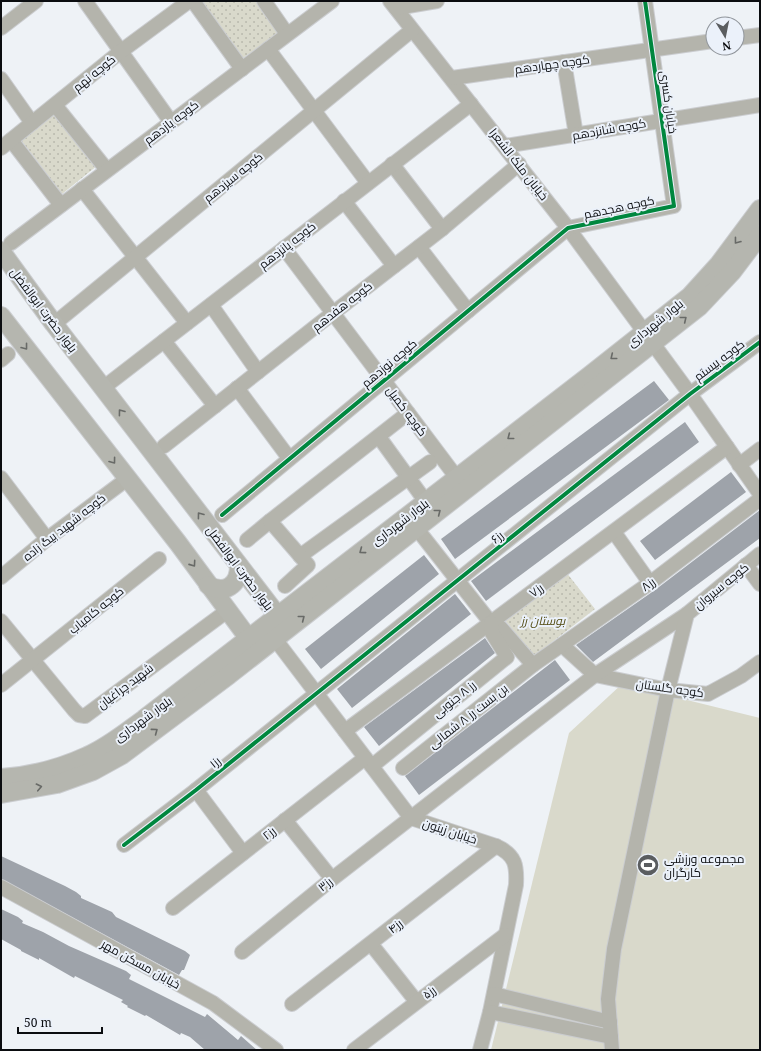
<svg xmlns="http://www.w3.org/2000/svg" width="761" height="1051" viewBox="0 0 761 1051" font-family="'Noto Serif',Cairo,serif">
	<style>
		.grass { fill: url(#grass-dots) }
		.pitch { fill: #d9d9cb }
		.building { fill: #9ea3aa }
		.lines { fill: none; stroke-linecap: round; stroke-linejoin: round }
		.minor-casing { stroke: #cbcdd0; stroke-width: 16 }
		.major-casing { stroke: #cbcdd0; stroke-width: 20 }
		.minor { stroke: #b4b4ac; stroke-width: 14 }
		.major { stroke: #b5b6af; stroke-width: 18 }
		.cycleway-casing { stroke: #ebf1fa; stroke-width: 6 }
		.cycleway { stroke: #00873e; stroke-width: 4 }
		.oneway { stroke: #686a67 }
		.labels { text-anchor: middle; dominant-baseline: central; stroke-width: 4; stroke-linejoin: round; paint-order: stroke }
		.street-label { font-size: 12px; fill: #0b0d10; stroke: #ebf1fa }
		.park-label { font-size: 12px; font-style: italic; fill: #534c12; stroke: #ebf1fa }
		.poi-label { font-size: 12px; fill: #0b0d10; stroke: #ebf1fa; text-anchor: start }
	</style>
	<defs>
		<pattern id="grass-dots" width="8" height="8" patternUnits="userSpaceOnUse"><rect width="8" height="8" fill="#d9d9cb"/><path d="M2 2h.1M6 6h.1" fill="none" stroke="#b9b9ad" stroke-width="1.8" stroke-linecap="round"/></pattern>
	</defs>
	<rect width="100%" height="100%" fill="#eef2f6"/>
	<g class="grass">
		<polygon points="202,1 258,1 281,32 243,58 200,3"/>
		<polygon points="53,110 98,165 62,194 18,136"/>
		<polygon points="566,572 595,609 534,656 504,619"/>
	</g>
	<polygon class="pitch" points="622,684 760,718 760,1050 491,1050 569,733"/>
	<g class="building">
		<polygon points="654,381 669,400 455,559 441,539"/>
		<polygon points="685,422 699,442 486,601 471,581"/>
		<polygon points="731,472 746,492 655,560 640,541"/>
		<polygon points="760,510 760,538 593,662 576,645 655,590"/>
		<polygon points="424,555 439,574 321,669 305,649"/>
		<polygon points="455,594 471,614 352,708 337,689"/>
		<polygon points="485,638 495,653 379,746 364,727"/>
		<polygon points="555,660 570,680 419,795 405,776"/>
		<polygon points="1,856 65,886 76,892 81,896 81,898 112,912 116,917 185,951 190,955 184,970 182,970 179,975 1,879"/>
		<polygon points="1,909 18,917 23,921 22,923 43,932 69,946 126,971 131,975 129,979 205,1017 207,1014 238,1040 241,1036 257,1050 205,1050 190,1037 181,1033 180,1035 146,1015 145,1016 127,1007 128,1006 121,1002 123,1000 75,976 74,978 39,958 39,960 21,951 21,950 1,939"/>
	</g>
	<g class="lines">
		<g class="minor-casing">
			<g id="minor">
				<polyline points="85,1 171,122"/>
				<polyline points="193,1 242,69"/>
				<polyline points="264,1 287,34"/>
				<polyline points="390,1 568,228 690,394 760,494"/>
				<polyline points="396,8 437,1"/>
				<polyline points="1,28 36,1"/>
				<polyline points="737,38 760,35"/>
				<polyline points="268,49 368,183"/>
				<polyline points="564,62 576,135"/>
				<polyline points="452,78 713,41"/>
				<polyline points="1,79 32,123"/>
				<polyline points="55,105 107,170"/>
				<polyline points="11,140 61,205"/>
				<polyline points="505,146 760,105"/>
				<polyline points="1,148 120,52 189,1"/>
				<polyline points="392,164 442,229"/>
				<polyline points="82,189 187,323"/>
				<polyline points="344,201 394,266"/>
				<polyline points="11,243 332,1"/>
				<polyline points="419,247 468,311"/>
				<polyline points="284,248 457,478"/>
				<polyline points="211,305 258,372"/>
				<polyline points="54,324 412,30"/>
				<polyline points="164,341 215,406"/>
				<polyline points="1,360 8,354"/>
				<polyline points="103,388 471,104"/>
				<polyline points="237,388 289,458"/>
				<polyline points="379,437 426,502"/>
				<polyline points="164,446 315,327 442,229 519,164"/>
				<polyline points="739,465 760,449"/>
				<polyline points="1,478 47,539"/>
				<polyline points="222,515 568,228 674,206 645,1"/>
				<polyline points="417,529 491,623 501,628 533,665"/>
				<polyline points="614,532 650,583"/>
				<polyline points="247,540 270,521"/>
				<polyline points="300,556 430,462"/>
				<polyline points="746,565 760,584"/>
				<polyline points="1,577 47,539 127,479"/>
				<polyline points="285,586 308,565 270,521 408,413"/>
				<polyline points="1,621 74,710 79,715 85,716 227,611"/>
				<path d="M275,639L411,818L496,846C516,855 517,866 516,885L490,1012L480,1050"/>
				<polyline points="562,645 595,675 668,690 708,694 741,676 760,662"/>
				<polyline points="1,685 159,559"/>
				<polyline points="345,731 727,447"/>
				<polyline points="372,766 507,657 492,633 491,623"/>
				<polyline points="403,768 533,665 650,583 760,499"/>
				<polyline points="196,790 243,853"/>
				<polyline points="285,820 332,879"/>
				<polyline points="124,845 196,790 690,394 760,342"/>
				<polyline points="1,887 213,1003 276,1050"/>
				<polyline points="173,908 365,758"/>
				<polyline points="371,944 416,1001"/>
				<polyline points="242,952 332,879 595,675 687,614"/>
				<polyline points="494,994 610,1022"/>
				<polyline points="292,1004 496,846"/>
				<polyline points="490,1012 611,1037"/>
				<polyline points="354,1050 505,935"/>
				<polyline points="612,1050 608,999 614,949 668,690 687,614 760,554"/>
			</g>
		</g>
		<g class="major-casing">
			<g id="major">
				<polyline points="1,251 54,324 278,616 276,627"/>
				<polyline points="1,316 178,543 249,639 261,639"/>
				<path d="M208,585C225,595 239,585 239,566"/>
				<path d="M1,778C30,776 61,768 87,756C108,747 126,732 144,719L589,376L690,296L719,264L760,209"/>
				<polyline points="1,794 57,784 93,771 122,755 229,675 699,307 732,272 760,235"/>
			</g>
		</g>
		<use href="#minor" class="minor"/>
		<use href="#major" class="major"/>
		<g class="cycleway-casing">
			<g id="cycleway">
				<polyline points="222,515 568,228 674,206 645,1"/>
				<polyline points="124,845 196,790 690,394 760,342"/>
			</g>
		</g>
		<use href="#cycleway" class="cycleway"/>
	</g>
	<defs><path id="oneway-chevron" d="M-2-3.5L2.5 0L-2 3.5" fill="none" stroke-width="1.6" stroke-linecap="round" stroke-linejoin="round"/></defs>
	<g class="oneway">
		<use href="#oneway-chevron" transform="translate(737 241) rotate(128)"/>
		<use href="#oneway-chevron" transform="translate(684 319) rotate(-39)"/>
		<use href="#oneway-chevron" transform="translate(25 347) rotate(52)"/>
		<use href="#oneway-chevron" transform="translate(613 357) rotate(141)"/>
		<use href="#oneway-chevron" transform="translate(121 412) rotate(-127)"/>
		<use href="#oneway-chevron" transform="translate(510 437) rotate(142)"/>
		<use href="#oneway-chevron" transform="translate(113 461) rotate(53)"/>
		<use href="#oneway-chevron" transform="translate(438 512) rotate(-38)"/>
		<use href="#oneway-chevron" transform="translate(200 515) rotate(-127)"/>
		<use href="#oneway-chevron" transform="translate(362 551) rotate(143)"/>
		<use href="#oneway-chevron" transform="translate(193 564) rotate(55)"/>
		<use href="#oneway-chevron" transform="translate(302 618) rotate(-38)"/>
		<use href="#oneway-chevron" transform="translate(155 731) rotate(-37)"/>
		<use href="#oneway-chevron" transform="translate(39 787) rotate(-12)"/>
	</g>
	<defs>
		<g id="stadium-disc" transform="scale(1.15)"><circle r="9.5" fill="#5a5d60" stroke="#ebf1fa"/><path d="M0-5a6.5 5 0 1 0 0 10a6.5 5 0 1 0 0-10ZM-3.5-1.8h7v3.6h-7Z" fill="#fff"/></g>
	</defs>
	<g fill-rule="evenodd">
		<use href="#stadium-disc" x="648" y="865"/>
	</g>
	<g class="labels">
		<g class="street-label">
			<text transform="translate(552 64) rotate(-8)">کوچه چهاردهم</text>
			<text transform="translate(94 73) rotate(-39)">کوچه نهم</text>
			<text transform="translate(669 102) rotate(82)">خیابان کسری</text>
			<text transform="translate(171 122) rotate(-37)">کوچه یازدهم</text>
			<text transform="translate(609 129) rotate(-10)">کوچه شانزدهم</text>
			<text transform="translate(519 164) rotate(52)">خیابان ملک الشعرا</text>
			<text transform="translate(233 177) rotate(-39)">کوچه سیزدهم</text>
			<text transform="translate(619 207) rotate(-12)">کوچه هجدهم</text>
			<text transform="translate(287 245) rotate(-38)">کوچه پانزدهم</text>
			<text transform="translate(342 306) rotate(-38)">کوچه هفدهم</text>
			<text transform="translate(44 310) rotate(53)">بلوار حضرت ابوالفضل</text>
			<text transform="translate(655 323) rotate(-39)">بلوار شهرداری</text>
			<text transform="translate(719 360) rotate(-37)">کوچه بیستم</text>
			<text transform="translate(389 363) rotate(-40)">کوچه نوزدهم</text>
			<text transform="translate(407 411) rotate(53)">کوچه کمیل</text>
			<text transform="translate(400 522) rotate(-37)">بلوار شهرداری</text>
			<text transform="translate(64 527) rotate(-38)">کوچه شهید بیگ زاده</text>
			<text transform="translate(497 537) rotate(-39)">رز۶</text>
			<text transform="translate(240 568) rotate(53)">بلوار حضرت ابوالفضل</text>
			<text transform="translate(648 584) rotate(-36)">رز۸</text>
			<text transform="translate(721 586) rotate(-39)">کوچه سیروان</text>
			<text transform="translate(536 590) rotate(-36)">رز۷</text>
			<text transform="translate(96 610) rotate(-39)">کوچه کامیاب</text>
			<text transform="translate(125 686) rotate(-37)">شهید چراغیان</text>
			<text transform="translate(670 688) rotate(8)">کوچه گلستان</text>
			<text transform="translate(454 699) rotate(-39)">رز ۸ جنوبی</text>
			<text transform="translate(468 716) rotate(-38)">بن بست رز ۸ شمالی</text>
			<text transform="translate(143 719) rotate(-36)">بلوار شهرداری</text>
			<text transform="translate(215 762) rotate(-39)">رز۱</text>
			<text transform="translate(450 831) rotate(18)">خیابان زیتون</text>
			<text transform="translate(269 833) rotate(-38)">رز۲</text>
			<text transform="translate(325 884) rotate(-39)">رز۳</text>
			<text transform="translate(395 926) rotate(-38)">رز۴</text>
			<text transform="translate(141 964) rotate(29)">خیابان مسکن مهر</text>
			<text transform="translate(429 992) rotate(-36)">رز۵</text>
		</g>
		<g class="park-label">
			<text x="543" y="620">بوستان رز</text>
		</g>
		<g class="poi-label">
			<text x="664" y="858">مجموعه ورزشی<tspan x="664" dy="14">کارگران</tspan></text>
		</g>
	</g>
	<rect width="761" height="1051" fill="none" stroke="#0b0d10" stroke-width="4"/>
	<g transform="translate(725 36) rotate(170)"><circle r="19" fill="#ebf1fa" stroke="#91969c"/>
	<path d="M0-3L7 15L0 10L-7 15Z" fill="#5a5d60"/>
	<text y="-6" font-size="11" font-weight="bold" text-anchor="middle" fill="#0b0d10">N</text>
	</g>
	<path d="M18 1027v6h84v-6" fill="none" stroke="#0b0d10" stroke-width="2"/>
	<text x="24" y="1027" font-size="12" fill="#0b0d10" stroke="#ebf1fa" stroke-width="3" paint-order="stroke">50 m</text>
</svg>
